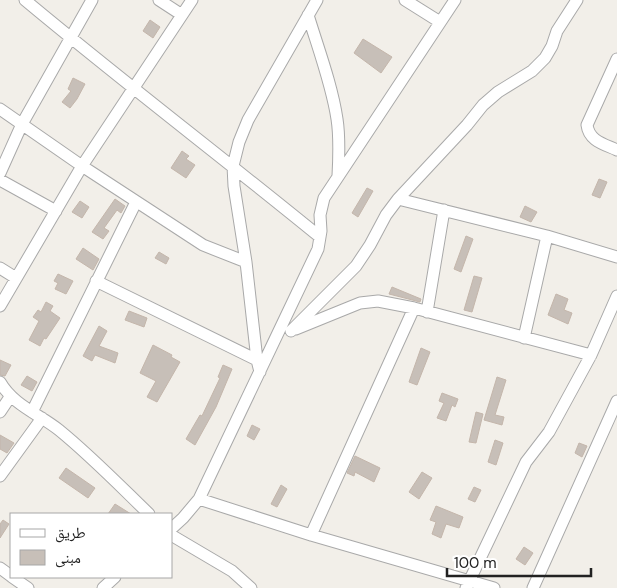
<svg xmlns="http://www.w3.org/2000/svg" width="617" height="588" font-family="'DM Sans','Noto Naskh Arabic',sans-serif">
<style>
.building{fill:#c7bfb8;stroke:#c4b6ab}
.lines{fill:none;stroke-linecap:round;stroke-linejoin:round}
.street-casing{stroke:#a9a9a9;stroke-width:13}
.street{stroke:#fff;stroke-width:11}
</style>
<rect width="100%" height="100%" fill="#f2efe9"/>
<path class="building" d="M150,20L160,27L153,38L143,31Z
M363,39L392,57L381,73L354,53Z
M73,78L85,84L77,99L70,108L62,102L71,91L68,89Z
M182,151L189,156L186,159L195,165L186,178L171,168Z
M599,179L607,182L600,198L592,195Z
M367,188L373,191L358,217L352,213Z
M115,199L125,206L121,213L117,210L104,228L109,231L103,239L92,232Z
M80,201L89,207L82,218L72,212Z
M525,206L537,212L531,222L520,217Z
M466,236L473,239L461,272L454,269Z
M83,248L99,259L93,270L76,259Z
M159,252L169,258L166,264L155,258Z
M58,274L73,281L66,294L55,289L58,283L54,281Z
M474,276L482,278L472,312L464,310Z
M392,287L421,299L420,302L389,294Z
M556,294L568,299L564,310L572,313L568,324L548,315Z
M46,302L53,306L50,311L60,318L46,339L44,338L40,346L29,340L39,321L33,317L38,310L41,312Z
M129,311L147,318L144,327L125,320Z
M99,326L107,331L99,346L118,353L115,363L95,355L92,361L83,356Z
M153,345L172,355L171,357L180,362L157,402L147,397L156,381L140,373Z
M421,348L430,352L417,385L409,382Z
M0,360L11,365L5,376L0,375Z
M223,365L232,369L216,407L195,445L186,439L200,415L202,416L220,378L218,377Z
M27,376L37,382L32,391L21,385Z
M497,377L506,380L495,415L504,417L502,425L484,420Z
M442,393L458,399L455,407L452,405L446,421L437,418L444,403L439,401Z
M476,412L483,414L476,443L469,442Z
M252,425L260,429L254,440L247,436Z
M0,435L14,443L7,453L0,449Z
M495,440L503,443L496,465L488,462Z
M579,443L587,446L582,457L575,453Z
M355,456L380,468L374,482L355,472L354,476L347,473Z
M66,468L95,488L88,498L59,478Z
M422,472L432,478L419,499L409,492Z
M281,485L287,489L277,507L271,504Z
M474,487L481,490L475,502L468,499Z
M115,504L131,514H108Z
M436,506L463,517L459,528L446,524L441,538L432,534L436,522L430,520Z
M3,520L9,524L0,538V524Z
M524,547L533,553L525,565L516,559Z"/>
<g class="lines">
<g class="street-casing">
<path id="street" d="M25,0C122,81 222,157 320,237
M159,0L182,15
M405,0L440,22
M308,15C318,48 332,85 337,119C340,138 339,157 338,176
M617,59L587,125C589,141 604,144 617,150
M0,109L82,166L203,245L246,262
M0,173L22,124L92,0
M0,180L56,211
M398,199L547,236
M0,268L16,278
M96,281L257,360
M0,306L82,166L192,0
M427,312L444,210
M296,329L360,303L378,301L414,308L591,355
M291,331L356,266L370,245L386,215L398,199L467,125L483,105L498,92L532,71L545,58L552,46L557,31L577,0
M524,338L547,236L617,257
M260,372L257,360L246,262L234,186L233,166L239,142L248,120L317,0
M0,382C13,405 39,414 59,430C91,456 120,486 149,514
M0,412L10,397
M32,412L136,202
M0,476L42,418
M199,499L311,535L494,588
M171,529L183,518L199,499L318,249L321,231L320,215L324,198L455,0
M171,535L232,571L251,588
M311,535L414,308
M0,568L11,576
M12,577L28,588
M103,588L115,577
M466,588L526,462L549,432L591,355L617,296
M533,588L617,401"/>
</g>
<use href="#street" class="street"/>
</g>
<rect x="10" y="513" width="162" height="65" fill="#ffffff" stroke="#a7a7a7"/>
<rect x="20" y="529" width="25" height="8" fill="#ffffff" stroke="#a7a7a7"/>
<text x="55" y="538" font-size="15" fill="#222222">طريق</text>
<rect x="20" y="550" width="25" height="15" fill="#c7bfb8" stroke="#a7a7a7"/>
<text x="55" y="563" font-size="15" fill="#222222">مبنى</text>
<path d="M447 568v8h144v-8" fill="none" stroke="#222222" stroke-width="2.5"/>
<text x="454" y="568" font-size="15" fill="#222222" stroke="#ffffff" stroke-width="4" paint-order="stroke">100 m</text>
</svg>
